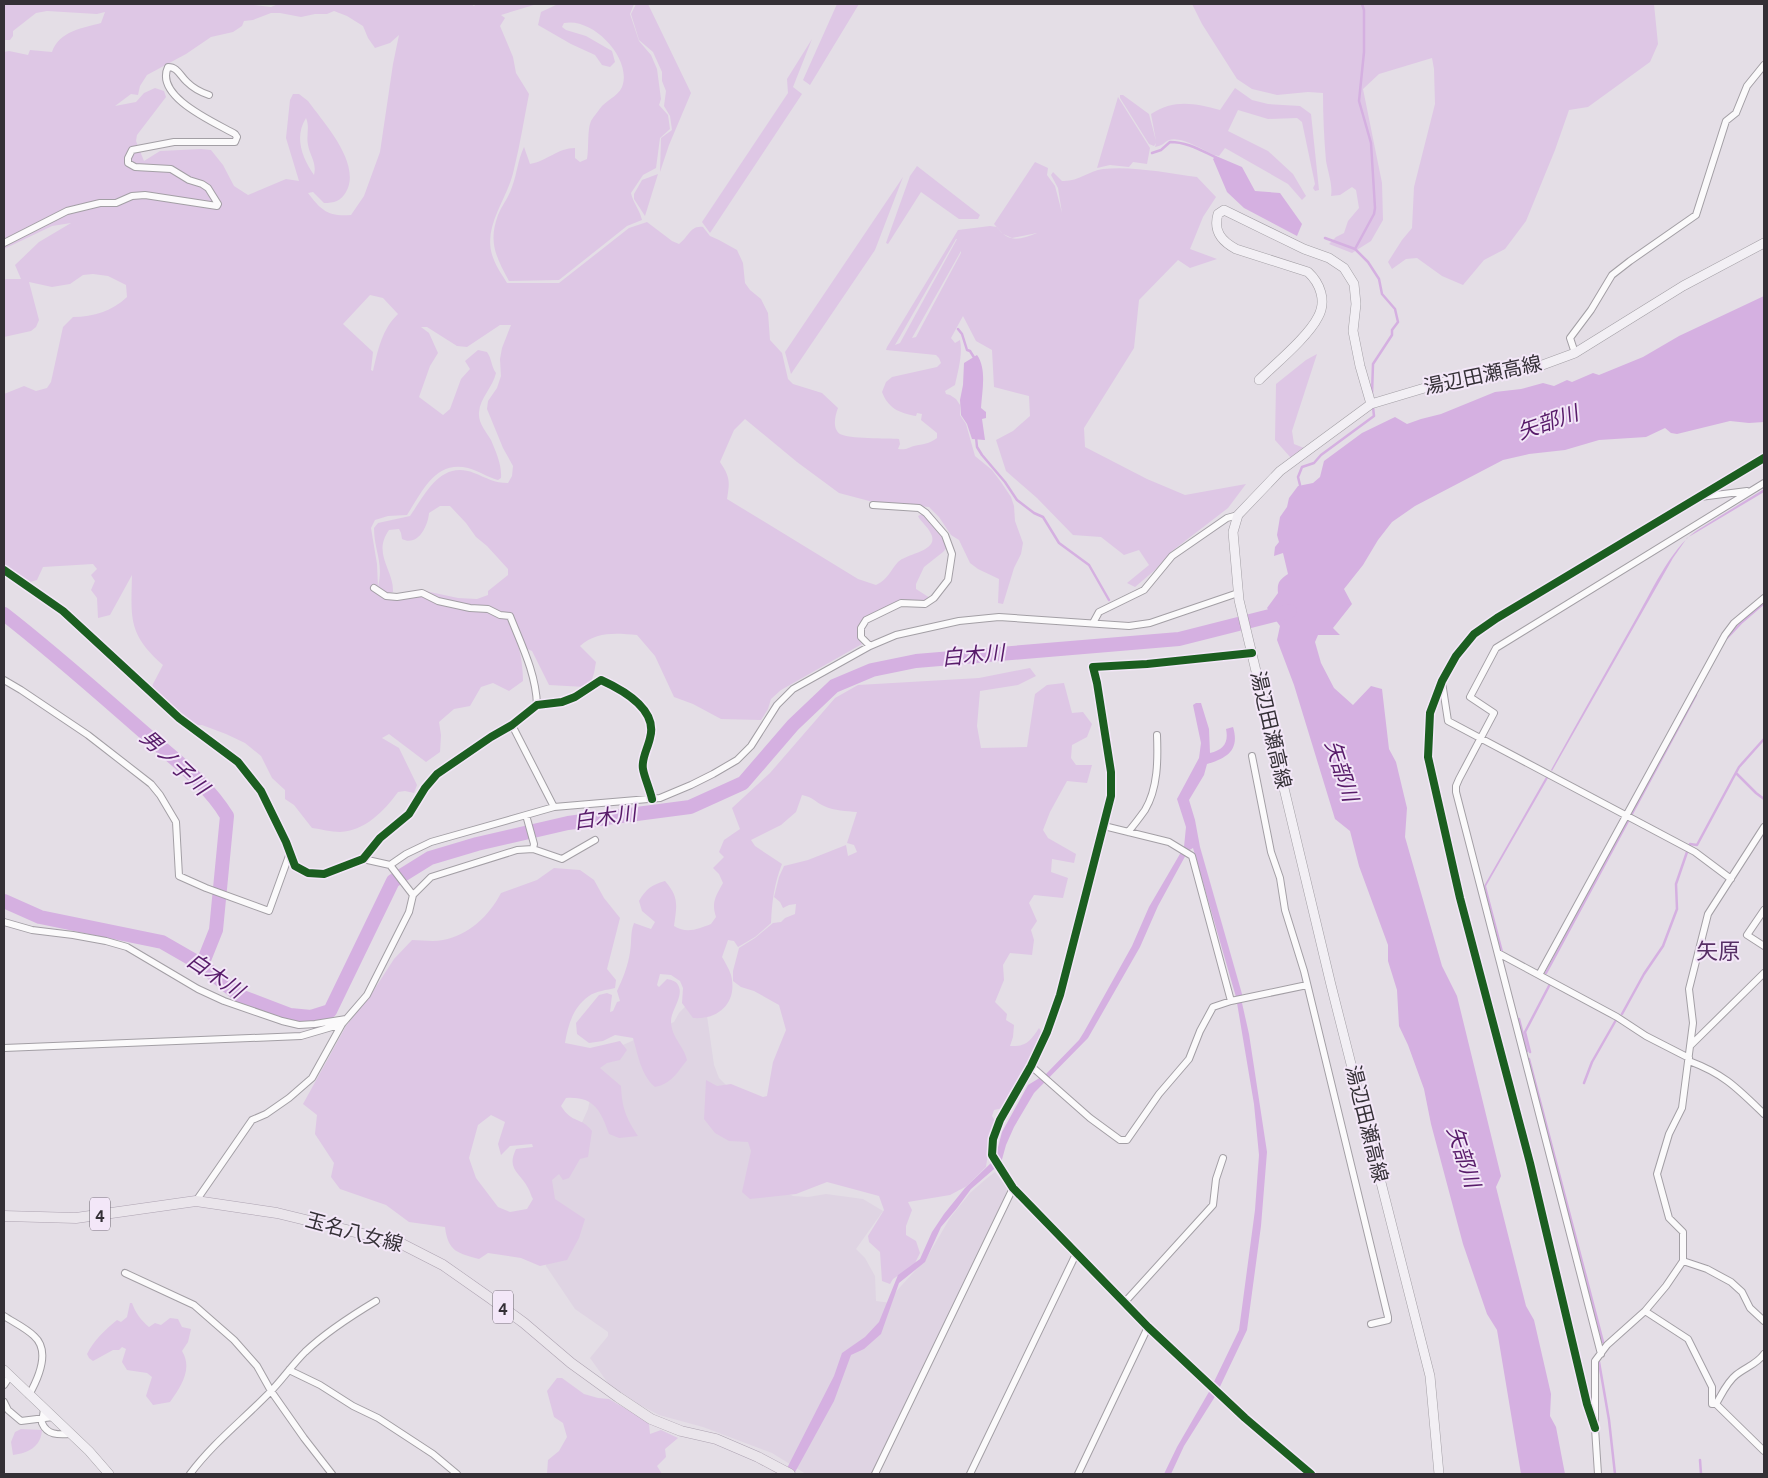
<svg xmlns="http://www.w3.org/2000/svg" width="1768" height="1478" font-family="'Alegreya Sans','Noto Sans JP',sans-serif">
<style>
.built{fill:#dfd4e3}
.green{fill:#dec7e5;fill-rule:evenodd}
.water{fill:#d5b0e1}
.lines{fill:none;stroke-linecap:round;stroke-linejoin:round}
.stream{stroke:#d5b0e1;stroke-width:2.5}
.river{stroke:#d5b0e1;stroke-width:14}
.street-casing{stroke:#a39fa5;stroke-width:8}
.secondary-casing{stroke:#a39fa5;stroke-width:10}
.primary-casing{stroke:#ada3b1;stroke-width:11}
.street{stroke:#fbfafb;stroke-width:6}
.secondary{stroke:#f2eff4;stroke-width:9}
.primary{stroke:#eae5eb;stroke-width:10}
.cycleway-casing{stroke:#f3e7f8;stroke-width:11}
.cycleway{stroke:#1b5e20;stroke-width:8}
.labels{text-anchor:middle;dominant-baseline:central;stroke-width:4;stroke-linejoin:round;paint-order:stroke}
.shield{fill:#f3e7f8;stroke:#6d6770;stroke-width:1}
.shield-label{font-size:19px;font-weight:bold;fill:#343036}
.street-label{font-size:20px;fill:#343036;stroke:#f3e7f8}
.water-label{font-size:21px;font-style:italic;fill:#571a69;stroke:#f3e7f8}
.quarter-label{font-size:22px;fill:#572f65;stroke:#f3e7f8}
</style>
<rect width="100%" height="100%" fill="#e4dee6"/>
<path class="built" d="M703,988L714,1065L719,1078L730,1089L757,1099L758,1178L793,1196L808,1197L826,1194L863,1199L883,1211L856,1249L865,1258L875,1276L876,1301L891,1303L895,1293L901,1286L926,1259L950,1218L970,1193L986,1179L995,1172L1007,1187L1005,1198L871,1474H806L772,1453L703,1427L659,1415L638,1404L608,1383L590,1358L608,1336V1332L575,1309L546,1266L541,1216L546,1182L567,1156L588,1109L594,1080L597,1047L623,1045L674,1022L679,1013Z"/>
<path class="green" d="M4,4H246L271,7L278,4H471L474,6L476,4H537L501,15L505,18L500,26L513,57L516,73L529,94C524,119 520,145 514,169C508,200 480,228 494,260C497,268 503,276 507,283H559L629,228L647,222L672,241L679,244C688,238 690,225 703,227L710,236L719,240L737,250L743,263L745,283L750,290L761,299L768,313L770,340L782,353L788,379L793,384L822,393L838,408C835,416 832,428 840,434C848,439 887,438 899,439L900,444L898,449C907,450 907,448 914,446C923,444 929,444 937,438V433L921,420L922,414L917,413L916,416C899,413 888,408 882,392L886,382L892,377L937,367L941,363L939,358L936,355L886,350L887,347L958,230L990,226L997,227C1008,243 1020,240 1037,233L1012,238L1003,234L994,224L1035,162L1048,168L1047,175L1055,186L1062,213L1058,188L1051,175L1053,172L1062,181C1078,182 1088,171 1103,169C1134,166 1166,173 1197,177L1216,197L1203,217L1190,249L1217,259L1190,268L1178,260L1139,300L1134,348L1084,428L1085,447L1147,479L1185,495L1246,484L1228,508L1172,551L1155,570L1135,587L1127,583L1149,565L1139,550L1124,555L1101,537L1073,535L1037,498L1006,471L996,440L1013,431L1030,416L1029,396L994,387L992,350L976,341L963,316L951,338L955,343L960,340C963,354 958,371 955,385L945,391L946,394L950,395L956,399L960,405V415L966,424L975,456L992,470L1001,482L1011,497L1014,506L1015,521L1023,543L1021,554L1014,568L1003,604L998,603L999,579L978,569L970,563L959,540L951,535L939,517L929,507L873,502L839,493L797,462L745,419L734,430L720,462C730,477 730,481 727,499L858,579L876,585C888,579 890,571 898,562C907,553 942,551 930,532C927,526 921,522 918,516L924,513L941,528L951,543L943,552L924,567L916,584V589L930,598L923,602C918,602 912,600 907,600C899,601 889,606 882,610C867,618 850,625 862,644L781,690L771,699L768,709L761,720L721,719L693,704L674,697L655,656L637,635C617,633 596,631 580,646L596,662L594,673L590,686L585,687L549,685L532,651L525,648L511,614L499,613L488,607L470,606L438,600L425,591L458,598L477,599L488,595V591L508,575V569L487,546L476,537L466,523L450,506H440L429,513C428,526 418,547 402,539L401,533L399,529L389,530C372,554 394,570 393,592L387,593L390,599C405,603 413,592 423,595C428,596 432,600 437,602C452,608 471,606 487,610C494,612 500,616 509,617C517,638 523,658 523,681L509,691L493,683L481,687L470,706L454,709L439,722L441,735L440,752L426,762L389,734L382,738L399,748L417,785L414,793L405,791L398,792C384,811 365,831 340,832C331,832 321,829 312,828L294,805L285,799V790L272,778L261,756L245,743L226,734L202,725L181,726L150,698L153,684L163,665C128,634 131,619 132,575L110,615L98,618L97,598L91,590L95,581L91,575L97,569L93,564L43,567L37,580L23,584L4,574V394L24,386L36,391L47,388L51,382L63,327L73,317C94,317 112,311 127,297L126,285L108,276L93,274L83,275L70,284L52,287L29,282L39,320L36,327L31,331L4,337V280L6,279H21L15,265L39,242L71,223L52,226L4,249V52L9,51L28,55L30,50L52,52C59,31 83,28 101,23L105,12L97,14L47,11L36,13L13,31V36L10,40H4ZM334,11L347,16L363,26L368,38L375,48L390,43L399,35L393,64L380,152L364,196L351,215C328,217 321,210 308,193L313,192L324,203C334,203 341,201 346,192C362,164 324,123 308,101L299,94H293L290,100L286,138L299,181L286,179L248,195L234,186L223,165L211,150L201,149L160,151L144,161L136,141L137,135L166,97L164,91L155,88L144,93L136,102L115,106L131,94L138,95L140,86L147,75L186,54L211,37L233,32L242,26L244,21L253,20L271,13H280L301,17L315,14H327ZM306,118C310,127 306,135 308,145C310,156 317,163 314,175C302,158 294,137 306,118ZM957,239L900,343L895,345L956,239ZM961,251V253L916,337L912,338ZM370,295L383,298L398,314C382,329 378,350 373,371L371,370L373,352L343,324ZM500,325H511L502,348L500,359L501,376L497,388L488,401L487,409L503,448L513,466L512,476L508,483C494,483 487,478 474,473C441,460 426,493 410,516L378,523L374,528C374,551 384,562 378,587L377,564L371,528L375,520L388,516L407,515C422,492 435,460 468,468C479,471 487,477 498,480L501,478C502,465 496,452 491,440C486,431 478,423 479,412C480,398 493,387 496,373C491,366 492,359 487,352L478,350L465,361L470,369L461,379L450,409L443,415L419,397L430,366L438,353L429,333L421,327H427L457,346L467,347Z
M558,4H634L630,14L639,41L651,55L657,69L661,99L659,105L668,115L670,129L660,138L656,168L643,175L631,193C633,203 640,210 642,220L627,226L559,280L509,281C496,257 488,242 498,215C502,205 509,197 512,187C517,174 518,159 524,147L530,164C547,161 558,148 575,148V158L580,162L587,159C589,149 587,130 591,121C594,116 599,110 602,106C609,99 621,94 623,84C630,56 592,17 564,23L562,27L566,30L586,36L612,51L615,62L610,67L602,65L595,55L571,44L538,25L541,12Z
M636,4H648L691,93L669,145L660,172L661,138L672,130L670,116L664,106L666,91L662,81V72L653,52L639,40L631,14Z
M837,4H859L810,85L803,80Z
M1192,4H1654L1658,44L1650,62L1588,107L1569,110L1555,150L1526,221L1505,249L1484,260L1463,285L1442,276L1417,258L1406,259L1392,269L1388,262L1402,240L1412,228L1414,187L1435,104L1434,69L1432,58L1379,74L1363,89L1382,183L1383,220L1371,241L1352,253L1329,244L1336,237L1344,233L1348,221L1359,208L1356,190L1352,187L1340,195L1331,196C1333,186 1328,172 1326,161C1324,138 1323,116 1323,93L1308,92L1277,95L1252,89L1237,79L1202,24Z
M812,39L793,87L802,94L710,233L702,222L788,93L787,79Z
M1235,88L1252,100L1268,104L1300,106L1311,114L1319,190L1315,191L1313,188L1315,184L1302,122L1297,118L1268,119L1238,110L1228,131L1268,151L1293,174L1306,196L1302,200L1288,184L1225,148L1219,156L1214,155C1203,150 1181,136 1169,140C1163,143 1164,145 1155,147L1156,143L1154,146L1149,144L1120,98V95H1123L1149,114L1156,141L1151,114C1174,99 1194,103 1220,110Z
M1118,97L1150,148L1147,164L1133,162L1129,167L1110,165L1097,168Z
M917,166L980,215L978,219H959L921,192L888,244L886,243L910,176Z
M658,174L645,216L634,199V194L642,180Z
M903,177L875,250L791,374L785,352Z
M1317,354L1292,431L1294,444L1304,448L1291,458L1275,440L1276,384L1306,360Z
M1030,668L1036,676L1018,685L980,691L977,726L981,748L1027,747L1035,694L1047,685L1064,683L1072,713L1083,712L1092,724L1087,737L1072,745L1071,758L1076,765H1092L1087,783L1067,781L1050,812L1043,830L1048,838L1076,854L1074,863L1052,859L1051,872L1068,878L1063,898L1034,895L1029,903L1037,921L1031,930L1034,940L1032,955L1010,953L1003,965L1004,980L995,1002L1007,1014L1006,1020L1014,1025L1013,1037L1010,1046C1027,1047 1031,1040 1039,1028L1042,1033L1030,1063L1003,1108L994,1110L992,1116L996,1123L990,1139L986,1167L967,1186L950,1195L908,1202L912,1210L906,1226V1235L916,1241L920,1253L914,1265L893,1279L890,1284L882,1281L880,1252L869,1242L868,1236L884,1210L879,1196L827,1182L796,1194L750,1199L742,1192L751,1151L748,1142L729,1141L715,1133L704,1119L706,1080L717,1086L731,1084L763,1097L767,1096L773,1062L786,1030L779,1005L754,991L741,987L733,981V971L739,948L755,938L773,923L781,922L785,918L795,914L796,904L789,905L783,908L780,902L774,897L779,877L784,866L808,860L846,845L848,856L857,852L854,845L847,843L857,812C846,811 835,811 824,806C815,802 813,797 802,795L796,812L781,825L751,840L755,846L782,864C774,884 772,902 771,923L755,937L738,947L734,941L728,940L722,957C725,962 729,969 731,975C738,1002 719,1020 693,1018L682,1003L683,988L680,981L671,975L660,974L657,985L659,987L667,979C672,980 677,981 679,987C683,997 671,1011 671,1021C671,1037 684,1046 687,1060C677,1073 671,1084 655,1087C641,1075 638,1055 633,1038L615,1035L603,1041L589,1043L577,1034L576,1023L599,995L607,993L612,995L610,1012L613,1011L617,1002L620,1001L617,991C623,978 628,966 630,952C632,941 630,933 634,923L651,929L655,922L642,911L639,901C646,889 651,885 665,881C679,897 677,905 674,926C687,934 698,929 711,924L716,917C711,902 716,896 723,883L719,874L713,868L724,857L719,852L724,840L740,829L732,808L770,773L835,698L858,685L979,678Z
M554,868L580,870L594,880L604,898L620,918L607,969L616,980L615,988C607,990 596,991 589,996C573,1007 568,1025 565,1043L590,1048L620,1041L627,1050L620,1060L607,1063L600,1068L621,1086C622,1108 626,1118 638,1136L619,1138L609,1134C601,1111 594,1096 566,1098L561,1106C572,1124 582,1117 592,1131L588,1157L580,1159L569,1178L563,1180L559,1174L552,1180L555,1199L585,1219L579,1238L567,1260L540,1266L521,1258L488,1253L479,1259C458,1253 448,1252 445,1227L409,1222L386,1205L340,1189L331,1177L334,1163L315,1134L317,1115L303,1104L346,1026L372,993L394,959L412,940C422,940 433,942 443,940C469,935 489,916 501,893L537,880ZM491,1115L505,1122L498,1144L501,1155L510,1146L532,1144L533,1147L516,1149C506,1170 520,1172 528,1188C530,1191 531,1196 533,1199L527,1209L510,1212L498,1207L476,1178L469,1158L478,1125Z
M130,1303H132C136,1314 141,1320 149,1327L155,1323L161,1325L170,1318L178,1319L182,1327L191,1329L188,1342L182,1351C193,1369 181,1386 170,1402L153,1405L146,1396L152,1377L147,1373L127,1370L122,1362L126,1349L122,1347L119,1350H113L93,1361L89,1358L87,1354C94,1340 105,1330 117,1320L121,1322L127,1317Z
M557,1378H562L584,1394L598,1398L609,1399L640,1417L649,1424L650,1434L661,1430L678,1438L665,1449L666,1457L657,1466L662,1474H547L548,1460L559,1451L567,1437L563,1423L554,1417L547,1391Z
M21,1429L42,1430C41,1447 28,1453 13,1455L11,1442L15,1432Z"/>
<path class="water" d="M1216,156L1242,167L1255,191L1280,193L1302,224L1297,236L1244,208L1227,192L1213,159Z
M1764,296V422L1749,423L1730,421L1677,434L1671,433L1665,428L1646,437L1599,440L1565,450L1529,454L1503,460L1415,506L1392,522L1378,540L1363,565L1344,589L1352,604L1333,628L1340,635H1318L1315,642L1321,663L1334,688L1353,705L1371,686L1382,689L1389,749L1396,762L1407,808L1405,837L1442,966L1457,996L1501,1176L1496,1187L1526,1306L1534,1320L1551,1394L1550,1416L1556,1427L1565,1474H1521L1497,1330L1487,1314L1463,1244L1431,1124L1424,1089L1408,1045L1399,1026L1397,990L1388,961V945L1359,866L1350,831L1335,819L1294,685L1277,640L1280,626L1267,608L1278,593C1277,583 1279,580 1288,574L1283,553L1274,556L1275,547L1279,542L1277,535L1280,517L1287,507L1289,498L1298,486L1313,483L1320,477L1324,461L1362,433L1395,417L1407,424L1421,419L1441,414L1495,392L1521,389L1543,383L1554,386L1567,380L1572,382L1593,373L1599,375L1643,357L1679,336Z
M977,355C987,369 982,391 981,408L986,412V418L982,419L985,440L972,439L967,424L961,415L960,400L963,385L964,363Z
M1764,489V492L1687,538L1673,558L1552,771L1551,770C1578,721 1606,672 1634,622C1650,595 1670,549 1696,531Z
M1196,703H1201L1209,729L1210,753C1223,750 1229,743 1226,729L1233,727C1240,750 1227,758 1207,764L1204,775L1189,800L1195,820L1200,847L1242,994V1003L1249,1034L1267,1152L1261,1226L1247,1330L1216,1395L1184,1446L1171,1474H1164L1177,1447L1210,1390L1239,1330L1255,1210L1259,1155L1254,1104L1236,997L1193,848L1188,851L1158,906L1140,947L1088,1038L1034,1093L1014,1127L1006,1145L1001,1163L971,1189L957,1208L941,1227L925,1262L899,1283L881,1334L864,1349L851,1355L834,1401L794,1474H784L834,1376L842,1353L865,1337L879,1322L898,1275L920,1259L932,1232L944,1214L965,1188L991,1163L997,1151L1002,1132L1028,1085L1046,1074L1079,1040L1084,1032L1132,946L1149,907L1184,847L1186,827L1177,799L1199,758L1201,743L1193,705Z
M1546,777L1548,778L1486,886L1503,951L1501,952L1484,886Z"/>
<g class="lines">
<path class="stream" d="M1362,4L1364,10V52L1359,101L1371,143L1375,208L1374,214L1355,249L1368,262L1379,279L1382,294L1395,309L1398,322L1392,330V335L1373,364L1372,394
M1152,153L1161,150L1170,142C1187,142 1200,150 1215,157
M1325,238L1355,249
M958,329L962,334L967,350L970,351L975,359
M976,437L977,447L982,455L1005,482L1017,500L1034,513L1043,517L1059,543L1089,565L1109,600
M1300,485L1298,477L1302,467L1314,463L1321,455L1374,416L1373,407
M1727,638L1742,622L1764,603
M1736,773L1756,793L1764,799
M1690,844L1697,845L1739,767L1764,739
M1546,973L1696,695
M1622,1014L1644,974L1663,946L1677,909L1676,884L1687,852
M1519,1019L1527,1051
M1530,1052L1525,1032L1550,984
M1529,1059L1603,1342
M1584,1083L1592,1062L1616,1020
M1599,1362L1609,1420L1615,1474
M1700,1460L1701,1474"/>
<path class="river" d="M4,614C53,652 100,694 147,735C175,760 207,783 227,816L216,930L202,965
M4,901L40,917L162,942L202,965L240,996L290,1015L311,1017L330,1011L393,881L430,858L477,844L568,823L690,807L743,783L793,725L834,686L872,670L916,661L1179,639L1290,611"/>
<g class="street-casing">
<path id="street" d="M4,243L67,211L100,203H116L132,196L145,195L217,206L218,204L208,188L202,184L189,180L171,169L135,167L128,163V158L132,150L174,142H235L237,137L235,134C216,123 154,97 168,67C178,67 180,76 187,82C193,88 200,92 209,95
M1575,353L1570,338L1591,310L1612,275L1630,261L1696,215L1726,121L1736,113L1747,86L1764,65
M1700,497L1747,491
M4,570L63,611L179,718L238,762L261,791L286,842L295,866L308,873L324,874L363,859L380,838L409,814L425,788L437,774L491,737L512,725L537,705L562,702L575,697L601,680C623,690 658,710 650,738C648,748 641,759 643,769C644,776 650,790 652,799
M374,588L386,596L397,597L422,593L438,601L470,608L488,609L500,615L510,616C521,644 536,673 537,705
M1093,623L1099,612L1144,590L1172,556L1227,518L1238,515
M870,646L861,637V628L866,620L901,603L925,604L934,598L948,580L952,554L945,535L926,513L919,508L873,505
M1252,653L1147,664L1093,667L1097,683L1111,772V796L1060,995L1047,1032L1031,1066L1000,1120L993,1139L992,1155L1013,1188L1148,1327L1245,1418L1311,1474
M4,680L21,690L88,735L151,784L160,795L176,822L179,876L206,888L269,911L290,853
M1442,682L1448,721L1695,852L1731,879
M512,725L554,807
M1252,756L1271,852L1280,878L1285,910L1304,971L1388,1317V1320L1371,1324
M526,815L534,844L533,849
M1104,826L1169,842L1192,856L1231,1001
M1128,832C1134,825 1140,817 1145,810C1158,788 1158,760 1157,735
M363,859L390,865L413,895
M390,865L406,854L431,842L526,815L554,807L660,798L691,785L713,774L737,760L751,746L777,705L793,689L870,646L896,635L959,621L999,617L1129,626L1150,623L1238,593
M1764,910L1747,935L1764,946
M4,922L32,930L73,935L106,941L127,947L198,989L224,1001L282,1021L299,1025L315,1024L346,1019
M1498,953L1617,1017L1646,1036L1689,1058
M1539,975L1725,635L1734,623L1764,598
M1691,1045L1764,973
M4,1048L301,1036L342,1024
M1689,1061C1724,1074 1737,1088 1764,1114
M1031,1066L1090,1118L1120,1140H1127L1159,1094L1189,1059L1200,1031L1213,1007L1231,1001L1307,985
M196,1201L252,1120L266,1114L289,1098L312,1078L342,1024L367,995L409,912L413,895L431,877L517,850L533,849L562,859L595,840
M1683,1261L1707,1269L1731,1282L1742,1292L1750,1308L1764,1321
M125,1273L194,1305L234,1340L257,1366L271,1391L304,1438L332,1474
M1124,1303L1213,1205L1216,1179L1223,1158
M1645,1311L1688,1339L1712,1387V1404H1716L1764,1451
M4,1316C13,1322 26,1328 34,1336C51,1351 38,1379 29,1395
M1601,1354L1456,792V786L1459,779L1494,713L1470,697L1496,648L1764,483
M289,1370L320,1385L353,1406L378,1418L433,1454L457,1474
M4,1385L10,1376
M4,1402L8,1410L21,1421L53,1417
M1716,1404C1722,1394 1727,1382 1736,1375C1746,1367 1757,1364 1764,1354
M44,1409L42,1423C47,1435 58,1435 70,1434
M1595,1428L1587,1404L1530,1163L1460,898L1428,757L1430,713L1442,681L1456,656L1474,634L1497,618L1764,458
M190,1474C213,1443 243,1420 270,1392C282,1380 292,1365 305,1352C326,1332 351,1316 376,1301
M875,1474L1013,1188
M970,1474L1076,1254
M1078,1474L1148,1327
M1598,1474L1595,1428V1361L1607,1345L1645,1311L1666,1286L1683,1261V1232L1669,1218L1657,1174L1669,1134L1682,1108L1693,1023L1689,989L1708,914L1764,827"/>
</g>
<g class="secondary-casing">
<path id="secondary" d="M1259,380C1275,364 1308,337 1318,317C1327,301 1320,283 1308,272L1236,249C1221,241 1213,231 1218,214L1224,210L1304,249L1329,258L1344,268L1354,284L1356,304L1353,331L1360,366L1371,404
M4,1370L89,1451L109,1474
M1439,1474L1430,1376L1331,985L1239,600L1233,532L1238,515L1280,471L1371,404L1468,375L1537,367L1575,353L1683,286L1764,243"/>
</g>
<g class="primary-casing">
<path id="primary" d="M4,1216L76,1218L196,1201L277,1213L400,1243L443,1265L490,1298L524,1323L571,1363L618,1397L651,1419L681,1431L716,1439L758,1457L790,1474"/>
</g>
<use href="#street" class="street"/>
<use href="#secondary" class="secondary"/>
<use href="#primary" class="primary"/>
<g class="cycleway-casing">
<path id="cycleway" d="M4,570L63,611L179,718L238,762L261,791L286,842L295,866L308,873L324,874L363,859L380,838L409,814L425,788L437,774L491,737L512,725L537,705L562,702L575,697L601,680C623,690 658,710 650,738C648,748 641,759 643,769C644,776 650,790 652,799
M1252,653L1147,664L1093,667L1097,683L1111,772V796L1060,995L1047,1032L1031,1066L1000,1120L993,1139L992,1155L1013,1188L1148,1327L1245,1418L1311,1474
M1595,1428L1587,1404L1530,1163L1460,898L1428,757L1430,713L1442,681L1456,656L1474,634L1497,618L1764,458"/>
</g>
<use href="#cycleway" class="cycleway"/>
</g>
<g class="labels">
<g class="shield">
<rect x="90" y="1197.5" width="20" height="33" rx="4"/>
<rect x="493" y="1290.5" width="20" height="33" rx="4"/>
</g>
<g class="shield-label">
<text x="100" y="1214">4</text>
<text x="503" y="1307">4</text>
</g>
<g class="street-label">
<text transform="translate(1483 376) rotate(-12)">湯辺田瀬高線</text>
<text transform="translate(1270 730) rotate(77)">湯辺田瀬高線</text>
<text transform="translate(1366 1124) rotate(76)">湯辺田瀬高線</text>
<text transform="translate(354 1233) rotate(15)">玉名八女線</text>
</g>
<g class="water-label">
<text transform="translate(1548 423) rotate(-19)">矢部川</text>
<text transform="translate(973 656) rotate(-5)">白木川</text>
<text transform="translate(174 763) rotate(43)">男ノ子川</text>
<text transform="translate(1341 771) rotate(72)">矢部川</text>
<text transform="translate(605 818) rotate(-8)">白木川</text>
<text transform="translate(215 976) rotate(34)">白木川</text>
<text transform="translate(1463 1157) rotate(72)">矢部川</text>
</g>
<g class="quarter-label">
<text x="1718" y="952">矢原</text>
</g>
</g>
<rect width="1768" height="1478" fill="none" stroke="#343036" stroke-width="10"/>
</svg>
